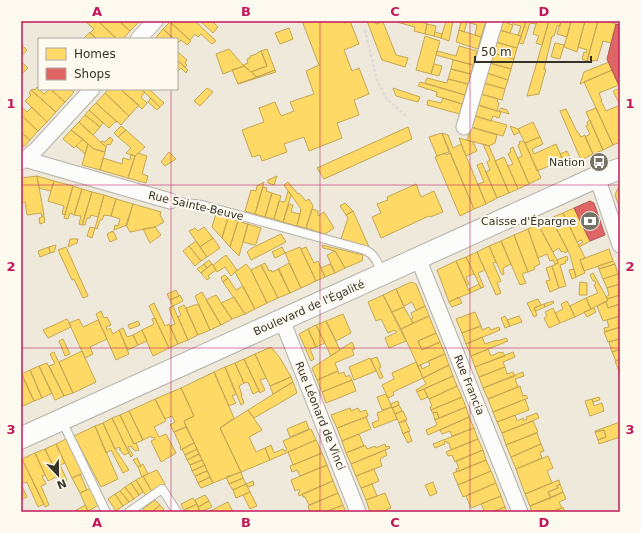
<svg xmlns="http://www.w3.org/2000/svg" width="641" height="533" font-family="'DejaVu Sans',sans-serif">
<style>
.homes{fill:#ffd966;stroke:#c3a753}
.shops{fill:#e06666;stroke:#ad5653}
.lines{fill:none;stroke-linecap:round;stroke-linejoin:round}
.service-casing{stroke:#b5b1a6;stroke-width:10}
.minor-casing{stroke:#b5b1a6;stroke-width:17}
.secondary-casing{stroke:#b5b1a6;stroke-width:23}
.path{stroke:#dddbd8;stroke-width:2.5;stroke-dasharray:3 2;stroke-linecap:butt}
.service{stroke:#fcfcfa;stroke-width:8}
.minor{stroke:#fcfcfa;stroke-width:15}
.secondary{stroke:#fcfcfa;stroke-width:21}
.grid{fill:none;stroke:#c2185b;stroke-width:1;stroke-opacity:0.55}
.labels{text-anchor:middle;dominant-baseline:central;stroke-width:4;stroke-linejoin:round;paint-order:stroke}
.poi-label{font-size:11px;fill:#363228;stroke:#fefaf0;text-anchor:end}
.street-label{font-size:11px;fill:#363228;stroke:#fefaf0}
.neatline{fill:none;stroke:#c2185b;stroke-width:1.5}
.grid-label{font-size:13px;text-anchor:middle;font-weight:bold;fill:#c2185b}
</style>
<rect width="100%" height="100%" fill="#eee9db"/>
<path class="homes" d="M85,21H98L117,39H97L90,33L94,29Z
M101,21H119L130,31L123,39H117L100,23Z
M119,21H140L130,31Z
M171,21H195L216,41L212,44L201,34L198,37L195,34L190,40L170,22Z
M200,21H216L214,23L218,27L213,33Z
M302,21H343L344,23L350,21L359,44L344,50L352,71L359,68L369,94L354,100L359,115L337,123L342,138L309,151L304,137L284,144L287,152L262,161L260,155L252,157L242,130L264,122L259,108L275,102L281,116L294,111L290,102L314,94L306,71L319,65Z
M367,21H375L376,24L383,22L396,55L408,58L405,67L382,60Z
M393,21H420L427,24L425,34L414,31L415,27Z
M446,21H453L449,41L441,38Z
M461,21H486L481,37L475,35L477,25L467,22L464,32L459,30Z
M502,21H508L507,23L513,25L510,33L499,30Z
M514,21H526L521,36L518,35L521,26L513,24Z
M526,21H537L536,24L530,23L523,44L519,43Z
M537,21H549L542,45L536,43L539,36L533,34Z
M549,21H561L560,26H557L554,36H552L544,69H546L539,94L527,96Z
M561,21H571L567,37L557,34Z
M571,21H585L577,52L564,47Z
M585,21H598L587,61L582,59L584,52L586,53L587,50L578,47Z
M598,21H606L616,24L611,43L603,41L597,61L593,60L592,62L587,61Z
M170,22L191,41L187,45L181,40L178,43L177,39H174L163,29Z
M427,24L436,26L434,36L425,34Z
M289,28L293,39L280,44L275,33Z
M163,29L174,39H155Z
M459,30L481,37L478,49L456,42Z
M499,30L521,36L517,48L496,42Z
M90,32V33L97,39H83Z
M435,32L442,34L441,38L434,36Z
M425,36L440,41L431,74L416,70Z
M496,42L517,48L514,59L493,53Z
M555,43L564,45L560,59L551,57Z
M21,44L27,50L21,56Z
M459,46L477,51L473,65L436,55L437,51L456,56Z
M229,49L244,66L223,74L216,54Z
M267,49L275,70L257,77L251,72L267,66L261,51Z
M261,51L267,66L251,72L243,65L248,63L247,59L250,58V56L257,54V53Z
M177,52H178L187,60L185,63L187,65L185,67L177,60Z
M493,53L514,59L511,69L490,63Z
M177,60L188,70L186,73L181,68L178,71L177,70Z
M453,60L473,65L471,74L451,69Z
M21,61L28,68L21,75Z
M609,62L612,70L580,84L584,72Z
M490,63L511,69L508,80L487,73Z
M434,64L442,66L439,76L431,74Z
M244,66L257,77L238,84L232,70Z
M451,69L471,74L468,84L448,79Z
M275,70L276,72L238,84L257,77Z
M612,70L619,85L599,93L602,101H601L606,111L620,105V142L613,145L584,82Z
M487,73L508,80L505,89L484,83Z
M427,78L447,83L448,79L468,84L465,95L425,83Z
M420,82L465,95L462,104L436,96L437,92L428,89H425V88L418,86Z
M484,83L505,89L502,100L481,94Z
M37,87L44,94L50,89L65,102L56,112L31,90L33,89L35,90Z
M207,88L213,92L200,106L194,101Z
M393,88L420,97L418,102L396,96Z
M620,88V105L613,91Z
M50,89H70L74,92L65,102Z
M109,89H120L139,105L129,116L105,93Z
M120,89H141L145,92L141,97L147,103L142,109Z
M141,89H149L164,103L160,107Z
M31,90L56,112L47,122L25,101L31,95L29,93Z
M105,93L129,116L121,125L96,103Z
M481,94L498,99L497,102L499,103L497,111L478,105Z
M151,98L160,107L157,110L148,102Z
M443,98L462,104L460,114L427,105L428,100L441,103Z
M96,103L117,122H115L109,128L89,110Z
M478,105L501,112L499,118L493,116L491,121L475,116Z
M21,106L27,112L32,107L47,122L38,131L21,115Z
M501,108L507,110L509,114L499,111Z
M596,108L613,145L603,150L586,112Z
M566,109L577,132H578L581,137L585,135L593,154L581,160L560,111Z
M89,110L103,123L100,127L85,115Z
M21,115L38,131L30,140L21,132Z
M85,115L100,127L93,135L79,122Z
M475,116L507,125L503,136L471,127Z
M590,120L603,150L593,154L585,137L590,134L586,126L588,125L587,122Z
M79,122L106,147L105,152L94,149L71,130Z
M533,122L540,137L525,143L518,129Z
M121,126L126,130L118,137L114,133Z
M510,126L518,129L520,132L514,135Z
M408,127L412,139L324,179L317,168Z
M471,127L497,135L495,143L489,146L467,140Z
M71,130L83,139L74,148L63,139Z
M126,130L145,147L135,156L126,153L131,148L118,137Z
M21,132L30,140L25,146H21Z
M442,133L448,135L453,148L461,144L486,204L474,209Z
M442,133L449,152L437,156L429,137Z
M110,137L113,140L110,145L107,144L106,147L101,142L102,141L105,142Z
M540,137L543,144L532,149L534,154L556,144L566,167L564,168L561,161L537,171L525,143Z
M459,138L473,142L477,151L466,156Z
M83,139L88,144L85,154L76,146Z
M521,141L525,143L541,178L529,184L518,158L522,156L518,145L520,144L519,142Z
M88,144L94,149L105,152L100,170L82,165Z
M483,144L489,146L509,193L497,198L486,172L490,170L487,162L490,160Z
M513,147L529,184L518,189L508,166L513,164L508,154L511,152L510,149Z
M567,151L573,164L566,167L560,154Z
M169,152L176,159L165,166L161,162Z
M138,153L147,156L142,174L148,176L146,183L128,178L135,156Z
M445,153L446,155L450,153L474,209L460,216L435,157Z
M131,154L135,156L128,178L100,170L103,158L122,164L123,158L130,160Z
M504,157L518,189L509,193L495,161Z
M482,163L497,198L486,204L478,184L484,182L477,165Z
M37,176L44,215L42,216L41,213L27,215L25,202L21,204V178Z
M37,176L54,181L51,191L39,188Z
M277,176L274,185L268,183V180Z
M54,181L73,186L65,215L62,214L64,206L48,201Z
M264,182L255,214L245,211L251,190L256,191L257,186Z
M288,182L298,194L299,193L306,201L309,199L313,206L306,228L297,226L301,209L284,185Z
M416,184L421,197L434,191L443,212L430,217L429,216L381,238L372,217L381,213L377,204L388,200L387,197Z
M73,186L82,189L74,215L70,213L68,219L64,218Z
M263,187L267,188L266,191L272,193L265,217L255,214Z
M620,187V209L615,195L618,188Z
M82,189L92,192L82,225L79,224L81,216L74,215Z
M288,191L291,195L283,222L274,219L279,201L285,202Z
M92,192L104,195L98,217L91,215L90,218H87L85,225H82Z
M272,193L281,196L274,219L265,217Z
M104,195L116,199L111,216L104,215L102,220H100L97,229L95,228Z
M116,199L133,204L127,225L114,230L115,225L118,226L120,219L111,216Z
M345,203L353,211L346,215L340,206Z
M133,204L161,212L160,215L164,222L155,227L130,232L126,225Z
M289,204L293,205L291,212L300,214L297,226L283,222Z
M574,208L590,241L579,247L578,245L583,242L581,240L577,242L563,213Z
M312,209L318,211V216L324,212L334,228L325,234L306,228Z
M353,211L369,247L341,239L348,218L346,215Z
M563,213L585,258L580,260L585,273L576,277L570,255L551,218Z
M216,214L228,218L222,238L212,227Z
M44,216L45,222L40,224L39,218Z
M228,218L238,221L230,247L222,238Z
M551,218L568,251L565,253L563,251L561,252L559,248L553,252L538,224Z
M238,221L248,224L239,256L230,247Z
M248,224L261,228L256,244L254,245L243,242Z
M538,224L557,260L558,263L555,264L553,260L550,261L547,254L538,258L528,229Z
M90,227L95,228L92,238L87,236Z
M155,227L161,235L150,243L143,229Z
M204,227L213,238L200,247L189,231L195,228L198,231Z
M528,229L540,264L534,267L535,269L528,272L514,235Z
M113,231L117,239L110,242L107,234Z
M281,234L286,242L251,260L247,252L252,248Z
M514,235L528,272L522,274L526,283L520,285L501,241Z
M213,238L220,248L207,257L200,247Z
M70,239H78L77,243L68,247Z
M196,241L207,257L201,261L189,246Z
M501,241L511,264L503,268L504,274L502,275L489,246Z
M56,245L54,252L50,253L49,247Z
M322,245L363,255L362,261L345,268L335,251L323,248Z
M189,246L201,261L195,266L183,251Z
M489,246L496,262L493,263L501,281L497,283L501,293L496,295L477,252Z
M49,247L50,253L40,257L38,251Z
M66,247L88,296L83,298L74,279L72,280L58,250Z
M282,247L285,253L275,258L272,252Z
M300,247L316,281L301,288L285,253Z
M306,247L314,263L318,261L325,277L316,281L301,249Z
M609,249L613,261L584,271L580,260Z
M335,251L345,268L335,273L327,255Z
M477,252L485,270L478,273L484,287L481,288L466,257Z
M226,255L237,270L231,276L225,267L217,272L213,265Z
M567,256L568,260L565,261L566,263L560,265L566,286L559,288L552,266L558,263L557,260Z
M466,257L474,274L466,277L469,284L467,285L456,261Z
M209,260L212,264L207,268L204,264Z
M456,261L470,293L449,302L437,270Z
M613,261L615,264L599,269L598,266Z
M265,263L269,271L271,270L272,272L279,269L290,293L278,298L261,265Z
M289,263L301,288L290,293L278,269Z
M204,264L207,268L201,273L197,269Z
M212,264L216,270L208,276L210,278L207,280L201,273Z
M246,264L251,270L267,303L255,309L235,272Z
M330,264L335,273L325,277L321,268Z
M615,264L618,274L603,279L599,269Z
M261,265L278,298L267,303L251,270Z
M552,266L559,288L550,292L546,281L550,280L546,268Z
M574,269L576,277L572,279L569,270Z
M593,273L608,300L591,309L586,298L598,293L594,285L596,284L595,281H593L590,275Z
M618,274L620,284L607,288L603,279Z
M225,275L228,278L223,282L221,277Z
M228,278L236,290L243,286L255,309L245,314L223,282Z
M411,282L416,284L425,306L416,310L412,302L404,306L396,289Z
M580,282L587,283V295H579Z
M479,284L481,288L470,293L469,289Z
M620,284V295L607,299L606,297L609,295L607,288Z
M396,289L404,307L392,312L383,295Z
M176,290L179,296L170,300L167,294Z
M202,292L221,325L210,330L195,296Z
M180,295L183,301L173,306L170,300Z
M216,295L232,319L221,325L206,300Z
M383,295L406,341L389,348L385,338L397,332L395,330L388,333L381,319L376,321L368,302Z
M620,295V304L608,308L606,302L608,300L607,299Z
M234,297L245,314L232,319L221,303Z
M459,297L462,303L452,307L449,302Z
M586,298L591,309L575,317L570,306Z
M538,299L541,305L534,308L537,315L534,317L527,303Z
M553,301L554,303L545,307L544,304Z
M567,301L575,317L560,323L555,313L563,309L561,304Z
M606,302L608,308L620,304V316L603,321L597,306Z
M154,303L165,326L169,324L178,344L169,348L149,306Z
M198,304L210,330L198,335L186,308Z
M544,304L545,307L536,311L534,308Z
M184,305L198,335L188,340L178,317L181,315L178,308Z
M173,306L188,340L178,344L170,326L175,324L169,308Z
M425,306L429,316L413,323L411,319L413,318L411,313Z
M404,307L413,323L401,329L392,312Z
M553,308L560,323L549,328L544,318L547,316L545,312Z
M594,308L596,312L587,317L584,312Z
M101,311L104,318L107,317L111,325L106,327L107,330L110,328L113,334L119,330L129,354L116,360L96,314Z
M475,312L481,326L462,333L456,319Z
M343,314L351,333L336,341L326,321Z
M429,316L436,333L418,341L422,350L440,342L445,354L418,366L401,329Z
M505,316L510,326L505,328L501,318Z
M519,316L522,322L510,326L507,320Z
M620,316V327L605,332L604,328L609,327L607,320Z
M155,318L169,348L153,356L142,330L154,324L152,319Z
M67,319L71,327L48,338L43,330Z
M79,319L83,327L98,320L107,339L90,347L93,354L85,358L69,323Z
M138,321L140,325L130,329L128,325Z
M326,321L340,350L331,356L316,325Z
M316,325L325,343L316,347L308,329Z
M481,326L482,330L489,327L491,330L499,327L500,330L466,344L462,333Z
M620,327V339L608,342L604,332Z
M123,328L127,337L133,335L138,345L128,350L119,330Z
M308,329L316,347L310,349L314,359L311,361L299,334Z
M142,330L147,341L138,345L133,335Z
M436,333L440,342L422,350L418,341Z
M482,337L485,344L497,340L498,341L506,338L508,341L471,356L466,344Z
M63,339L70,354L65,356L59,341Z
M620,339V349L612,352L609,342Z
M352,342L355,349L352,350L354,355L335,363L338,371L317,380L312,368Z
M271,347L280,358L291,377L270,386L255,354Z
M488,349L491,356L500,352L501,353L503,352L505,356L475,367L471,356Z
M620,349V359L616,361L612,352Z
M82,351L96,382L73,393L59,362Z
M54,352L73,393L64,396L49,366L55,364L50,354Z
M513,352L515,357L503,362L505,367L479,377L475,367Z
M255,354L266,378L260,380L265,390L260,393L244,359Z
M445,354L449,365L423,378L418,366L421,365L422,369L430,365L428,361Z
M377,357L381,367L379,368L383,377L380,379L371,359Z
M370,358L376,371L354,380L349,367Z
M244,359L259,391L253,394L248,382L244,383L235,363Z
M620,359V374L615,361Z
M416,362L423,378L393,392L394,395L388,398L382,385L394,379L392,373Z
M47,363L64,396L55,400L39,366Z
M235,363L244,383L239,386L242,395H241L244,403L241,405L225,367Z
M449,365L453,376L417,392L416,390L426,384L423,378Z
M39,366L52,393L42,398L30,370Z
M225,367L236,394L232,396L236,403L229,406L214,372Z
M505,367L507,374L513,372L515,376L483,388L479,377Z
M30,370L42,398L34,401L22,374Z
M338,371L339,374L344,372L346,377L349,375L352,380L322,392L317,380Z
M214,372L234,418L220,428L241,472L213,483L184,421L194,416L181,388Z
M523,372L524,376L515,379L518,387L488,399L483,388Z
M21,374L34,401L23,406L21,402Z
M453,376L457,386L429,399L424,389Z
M291,377L293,382L273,394L270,386Z
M352,380L356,391L326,403L322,392Z
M293,382L297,393L254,418L248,410Z
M457,386L462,397L431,410L430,407L432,406L429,399Z
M520,386L523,396L526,395L528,398L493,412L488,399Z
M181,388L194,416L184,421L186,427L174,432L170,425L175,422L172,416L165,419L155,399Z
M424,389L428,397L421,400L417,392Z
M386,394L392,407L382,410L377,397Z
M462,397L466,407L439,418L437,412L433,413L431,410Z
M599,397L600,400L593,402L592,399Z
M155,399L166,421L154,427L159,437L166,434L176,453L161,462L151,441L155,439L154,437L152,438L151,436L143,440L129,411Z
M525,399L529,410L497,422L493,412Z
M592,399L594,406L602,403L604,411L590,416L585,401Z
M398,401L399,405L392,408L390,404Z
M399,405L402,411L395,414L392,408Z
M392,407L397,419L374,428L372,423L379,420L377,413Z
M466,407L469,417L428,435L426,430L437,425L435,420Z
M350,408L351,411L358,408L360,412L366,410L368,416L337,428L331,415Z
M248,410L262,430L249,437L256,452L265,448L270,460L241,472L220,428Z
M129,411L143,440L134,444L120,415Z
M403,411L407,420L399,423L395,414Z
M437,412L439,418L435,420L433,413Z
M537,413L539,418L502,433L497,422L515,415L517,421L523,418L524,421L527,419L526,417Z
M120,415L134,444L136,443L139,450L136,451L133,449L131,446L128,447L133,455L131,457L112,418Z
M366,417L371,429L342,441L337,428Z
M469,417L474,428L452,436L450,431L442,434L440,430Z
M112,418L129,453L124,455L119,449H121L119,447L115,449L103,423Z
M405,420L410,431L403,434L399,423Z
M306,421L309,429L290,437L287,429Z
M533,421L538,432L506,445L502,433Z
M620,422V437L599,444L598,440L606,437L604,430L595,432V431Z
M103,423L115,449L129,470L123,473L111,450L106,453L95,426Z
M95,426L118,479L101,487L74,436Z
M186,427L194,443L181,450L180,447H181L174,432Z
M474,428L478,439L451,450L449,443H447L446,441L444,442L445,444L435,448L433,444Z
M311,429L316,440L270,460L265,448L271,445L274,453L283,449L284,451L287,450L283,441Z
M604,430L606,437L598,440L595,432Z
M408,431L412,441L408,443L403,434Z
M537,433L541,444L511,457L506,445Z
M359,434L364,446L346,453L342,441Z
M68,438L84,473L72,478L56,444Z
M478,439L483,450L455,462L452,455L448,456L446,452Z
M316,440L322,453L293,465L288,452Z
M194,443L197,449L185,455L182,449Z
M56,444L65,463L60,465L67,480L65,481L68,487L64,489L45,449Z
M385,444L386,447L389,446L390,448L351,464L346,453L365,445L367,449L375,446L376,448Z
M541,444L544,451L540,452L542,458L516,469L511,457Z
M45,449L58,476L48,481L35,453Z
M197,449L199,454L187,460L185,455Z
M385,450L387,455L380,459L382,466L356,476L351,464Z
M483,450L486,460L457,472L456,469L459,468L456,461Z
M35,453L45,475L42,476L46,484L41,486L49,505L45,507L22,459Z
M322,453L327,465L300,476L297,470L292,472L290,466Z
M199,454L202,460L190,465L187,460Z
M548,456L553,468L547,471L552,483L525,494L516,469Z
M137,458L141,466L138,467L133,460Z
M21,459H22L44,504L38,507L27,482L21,484Z
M202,460L205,465L192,471L190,465Z
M486,460L491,471L458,485L453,473Z
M143,464L148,474L142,477L138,467Z
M205,465L207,471L195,476L192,471Z
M327,465L333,481L299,496L298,493L300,492L299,489L295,491L291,480Z
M374,469L379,481L361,488L356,476Z
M157,470L165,484L152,492L143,476Z
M207,471L210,477L198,483L195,476Z
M491,471L496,483L463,497L458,485Z
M241,472L243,478L229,484L226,477Z
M80,474L87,490L80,493L72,478Z
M143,476L152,492L146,496L136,480Z
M210,477L213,483L201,488L198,483Z
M243,478L246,484L233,490L229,484Z
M136,480L143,492L139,495L131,483Z
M559,480L560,484L557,486L558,488L548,492L551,498L530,506L525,494Z
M253,481L254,485L248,487L246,484Z
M333,481L338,493L309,505L305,497H303L302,494Z
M433,482L437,493L430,496L425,485Z
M131,483L139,495L134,499L125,487Z
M496,483L501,496L471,508L466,496Z
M21,484L27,497L21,500Z
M246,484L250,492L236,498L233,490Z
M372,484L377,496L366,500L361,488Z
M560,484L563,492L551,498L548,492L558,488L557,486Z
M125,487L134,499L129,502L120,491Z
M91,488L99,505L88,511L80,493Z
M120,491L129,502L123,506L115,494Z
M250,492L257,506L250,509L243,495Z
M563,492L566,499L559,502L562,508L551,512H532L530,506Z
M338,493L343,505L325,512H310L308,506Z
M385,493L391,508L381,512H370L366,500Z
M115,494L123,506L116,511L108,499Z
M205,495L209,501L198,507L195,500Z
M501,496L505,507L492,512H485L481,504Z
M193,498L197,504L184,510L181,504Z
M155,500L160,505L152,512H145L143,509Z
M209,501L212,507L200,512L198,507Z
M228,502L233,512H208Z
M197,504L200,511L197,512H185L184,510Z
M85,505L88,511L75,512V511Z
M160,505L164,510L162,512H152Z
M343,505L346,512H325Z
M505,507L507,512H492Z
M563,507L565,512H551L562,508Z"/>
<path class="shops" d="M616,24L620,25V88L607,59Z
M590,201L594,203L605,235L590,241L574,208Z"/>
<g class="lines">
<g class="service-casing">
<path id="service" d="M170,201L202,205L365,250C375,254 378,264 382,273
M62,421L106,512
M129,512L162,489L177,512"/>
</g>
<g class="minor-casing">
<path id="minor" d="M138,39L155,21
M464,127L495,21
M21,158L170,201
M21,162L35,151L92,89
M597,177L620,245
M418,258L520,512
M282,320L358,512"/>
</g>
<g class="secondary-casing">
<path id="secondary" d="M21,438L597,177L620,169"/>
</g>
<path class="path" d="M365,30L377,80L386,98L406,116"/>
<use href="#service" class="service"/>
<use href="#minor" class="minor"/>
<use href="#secondary" class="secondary"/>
</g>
<path class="grid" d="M171,21V39M320,21V512M470,21V512M171,89V512M21,185H620M21,348H620"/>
<defs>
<g id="bus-disc" transform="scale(1)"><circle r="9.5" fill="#767267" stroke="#fefaf0"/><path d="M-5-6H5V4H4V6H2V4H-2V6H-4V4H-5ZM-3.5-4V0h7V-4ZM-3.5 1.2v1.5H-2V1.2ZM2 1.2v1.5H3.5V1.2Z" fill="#fff"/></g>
<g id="bank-disc" transform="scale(1)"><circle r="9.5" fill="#767267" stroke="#fefaf0"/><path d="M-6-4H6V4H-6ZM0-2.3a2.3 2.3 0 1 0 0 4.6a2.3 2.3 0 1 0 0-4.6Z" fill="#fff"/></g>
</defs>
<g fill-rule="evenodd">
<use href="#bus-disc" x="599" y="162"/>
<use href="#bank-disc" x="590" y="221"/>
</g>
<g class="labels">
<g class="poi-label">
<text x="585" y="162">Nation</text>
<text x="576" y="221">Caisse d'Épargne</text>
</g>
<g class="street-label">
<text transform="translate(196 206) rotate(13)">Rue Sainte-Beuve</text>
<text transform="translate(309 308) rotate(-24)">Boulevard de l'Égalité</text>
<text transform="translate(469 385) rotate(68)">Rue Francia</text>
<text transform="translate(320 416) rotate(68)">Rue Léonard de Vinci</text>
</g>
</g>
<rect width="641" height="533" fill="none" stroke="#fefaf0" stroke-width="44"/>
<rect x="38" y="38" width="140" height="52" fill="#fefaf0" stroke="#aeaaa0"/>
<rect x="46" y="48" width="20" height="12" fill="#ffd966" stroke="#aeaaa0"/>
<text x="74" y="58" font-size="12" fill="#363228">Homes</text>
<rect x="46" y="68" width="20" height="12" fill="#e06666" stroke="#aeaaa0"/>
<text x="74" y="78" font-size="12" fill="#363228">Shops</text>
<g transform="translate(58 475) rotate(158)" stroke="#fefaf0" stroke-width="3" paint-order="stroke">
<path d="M0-3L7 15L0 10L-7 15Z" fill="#363228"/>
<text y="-6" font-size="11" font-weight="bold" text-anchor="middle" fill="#363228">N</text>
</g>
<path d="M475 56v6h116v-6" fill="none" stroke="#363228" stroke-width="2"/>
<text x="481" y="56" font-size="12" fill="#363228" stroke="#fefaf0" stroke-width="3" paint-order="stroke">50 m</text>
<rect x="22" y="22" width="597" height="489" class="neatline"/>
<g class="grid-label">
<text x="97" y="16">A</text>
<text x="246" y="16">B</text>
<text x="395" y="16">C</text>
<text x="544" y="16">D</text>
<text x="11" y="108">1</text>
<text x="630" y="108">1</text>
<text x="11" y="271">2</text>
<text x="630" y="271">2</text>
<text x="11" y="434">3</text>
<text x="630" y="434">3</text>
<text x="97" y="527">A</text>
<text x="246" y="527">B</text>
<text x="395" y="527">C</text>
<text x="544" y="527">D</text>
</g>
</svg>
